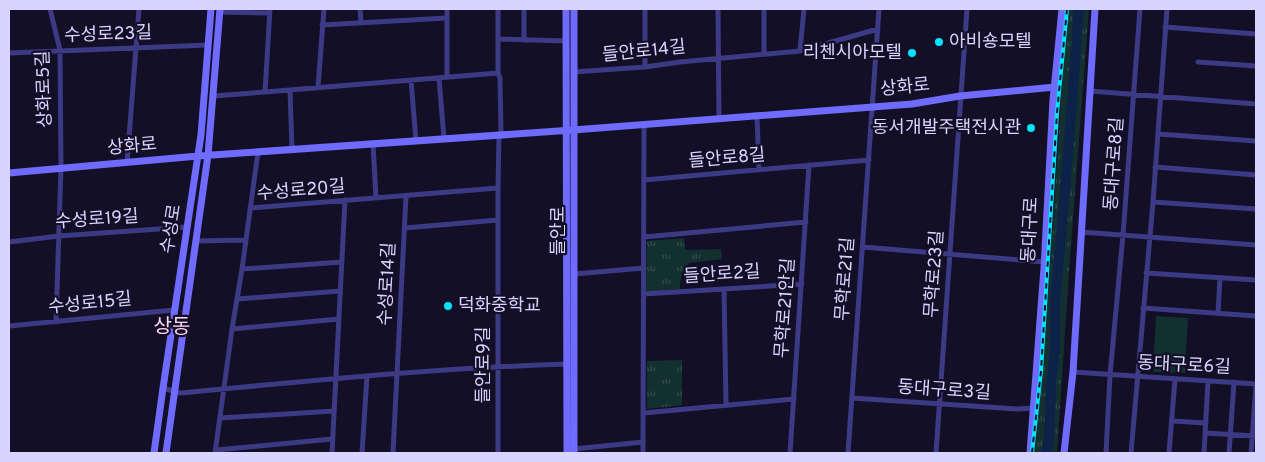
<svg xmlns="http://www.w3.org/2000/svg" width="1265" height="462" font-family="Overpass,'Noto Sans KR',sans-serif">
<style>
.green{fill:#12302f}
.park{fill:url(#park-tufts)}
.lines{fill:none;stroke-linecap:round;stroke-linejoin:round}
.river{stroke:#0c2248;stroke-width:10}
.minor{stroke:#3d3a85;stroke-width:5}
.secondary{stroke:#6f6bff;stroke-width:7}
.rail-casing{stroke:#00e5ff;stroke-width:4}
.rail{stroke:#130f26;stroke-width:2;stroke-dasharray:5.5;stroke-linecap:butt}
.poi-dot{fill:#00e5ff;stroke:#130f26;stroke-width:2}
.labels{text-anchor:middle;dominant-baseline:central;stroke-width:4.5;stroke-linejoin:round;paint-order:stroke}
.street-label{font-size:18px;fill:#d9d4ff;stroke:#130f26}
.poi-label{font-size:18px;fill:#d9d4ff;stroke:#130f26;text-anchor:start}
.quarter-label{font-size:20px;fill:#ffd6f0;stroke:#130f26}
</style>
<defs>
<pattern id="park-tufts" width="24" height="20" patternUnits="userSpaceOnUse" patternTransform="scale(1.25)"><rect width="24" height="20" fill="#12302f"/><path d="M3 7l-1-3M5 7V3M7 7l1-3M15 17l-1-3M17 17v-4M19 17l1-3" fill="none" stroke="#344d4e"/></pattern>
</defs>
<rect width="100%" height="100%" fill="#130f26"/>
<path class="green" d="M1156,316L1188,318L1185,373L1153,372Z"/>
<path class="park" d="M1067,9H1089L1070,257L1057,453H1034L1050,268Z
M684,238L685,250L721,249L722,259L689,263C682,271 680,279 680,289L646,292L647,241Z
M682,360V405L647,409V361Z"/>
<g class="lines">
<path class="river" d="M1046,453L1049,440L1051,386L1055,350V302L1066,180L1079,9"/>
<path class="minor" d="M50,9L60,50L61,168L56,322
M270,9L265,92L498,73V9
M360,9L361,23
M447,9V77
M718,9L719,119
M764,9V54
M220,12L270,13
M322,25L447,18
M1165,27L1256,34
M498,39L566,41
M524,40V9
M800,51L804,9
M9,53L208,45
M1198,62L1256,66
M645,67V9
M573,72L645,67L680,62L800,51L878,29
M498,73L500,78L501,132L499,135L498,188V453
M439,78L444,139
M411,80L416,141
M318,87L324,9
M290,90L292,150
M1090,91L1256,104
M214,96L265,92
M757,116L759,170
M1158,134L1256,141
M373,144L376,198
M127,163L139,9
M1155,167L1256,175
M644,180L869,160
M1153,202L1256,209
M250,208L498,188
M405,228L498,220
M1081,232L1256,245
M644,237L806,222
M196,241L246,240
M9,242L59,236L187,227
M863,247L1044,262
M242,269L342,262
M1146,273L1256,280
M574,274L644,268
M724,289L726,405
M644,294L802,284
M237,299L340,291
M1143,308L1256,316
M1218,313L1220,278
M9,326L174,310
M232,329L339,319
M1073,372L1256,384
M163,388L180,393C308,381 437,368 567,364
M852,398L1017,409L1033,408
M644,413L794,399
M220,418L334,411
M1172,421L1206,423
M1205,433L1256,436
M643,442V453
M574,449L643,442L644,124
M216,450L332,439
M215,453L232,329L242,269L258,152
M332,453L345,200
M362,453L367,376
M393,453L406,196
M790,453L809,165
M848,453L879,9
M936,453L967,9
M1106,453L1110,375L1123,235L1140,9
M1131,453L1153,202L1167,9
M1169,453L1175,379
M1204,453L1208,381
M1229,453L1234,382
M1251,453L1256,386"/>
<path class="secondary" d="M566,9L567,453
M574,9V453
M9,173L198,156L573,130L912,104L960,96L1055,87
M154,453L163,388L201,135L211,9
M166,453L208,155L220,9
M1030,453L1044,268L1053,100L1062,9
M1064,453L1073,372L1095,9"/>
<g class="rail-casing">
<path id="rail" d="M1032,453L1041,371L1057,113L1067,9"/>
</g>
<use href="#rail" class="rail"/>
</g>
<g class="poi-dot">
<circle cx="939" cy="42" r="5"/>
<circle cx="912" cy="53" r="5"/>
<circle cx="1031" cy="128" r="5"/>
<circle cx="448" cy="306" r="5"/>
</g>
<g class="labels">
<g class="street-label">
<text transform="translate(108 35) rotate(-2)">수성로23길</text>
<text transform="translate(644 52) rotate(-6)">들안로14길</text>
<text transform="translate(905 88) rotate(-6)">상화로</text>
<text transform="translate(45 89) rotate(-92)">상화로5길</text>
<text transform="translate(132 147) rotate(-5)">상화로</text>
<text transform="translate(727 159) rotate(-5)">들안로8길</text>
<text transform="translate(1115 164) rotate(-86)">동대구로8길</text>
<text transform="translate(301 191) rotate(-5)">수성로20길</text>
<text transform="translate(97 220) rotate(-4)">수성로19길</text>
<text transform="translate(172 229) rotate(-81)">수성로</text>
<text transform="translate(1031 230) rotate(-87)">동대구로</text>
<text transform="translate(559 231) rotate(-90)">들안로</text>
<text transform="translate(935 274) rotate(-86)">무학로23길</text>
<text transform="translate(722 275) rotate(-4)">들안로2길</text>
<text transform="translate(846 279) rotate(-86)">무학로21길</text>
<text transform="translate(388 284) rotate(-87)">수성로14길</text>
<text transform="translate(90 304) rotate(-6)">수성로15길</text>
<text transform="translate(786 308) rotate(-86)">무학로21안길</text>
<text transform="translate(484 365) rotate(-90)">들안로9길</text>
<text transform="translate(1184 366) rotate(3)">동대구로6길</text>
<text transform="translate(944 391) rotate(4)">동대구로3길</text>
</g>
<g class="poi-label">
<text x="949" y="42">아비숑모텔</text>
<text x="902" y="53" text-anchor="end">리첸시아모텔</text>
<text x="1021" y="128" text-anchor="end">동서개발주택전시관</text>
<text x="458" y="306">덕화중학교</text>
</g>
<g class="quarter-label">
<text x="172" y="328">상동</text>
</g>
</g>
<rect width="1265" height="462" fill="none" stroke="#d9d4ff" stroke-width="20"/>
</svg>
